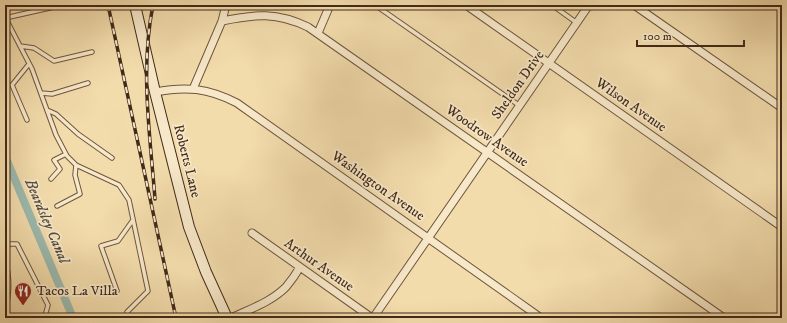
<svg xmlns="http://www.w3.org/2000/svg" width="787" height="323" font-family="'IM FELL DW Pica',serif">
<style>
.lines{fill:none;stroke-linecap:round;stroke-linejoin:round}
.canal{stroke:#9cbaaf;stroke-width:8}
.lane-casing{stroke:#6e563e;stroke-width:5.5}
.street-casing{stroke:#6e563e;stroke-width:9}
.secondary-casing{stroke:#412a19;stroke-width:12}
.lane{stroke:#f7e8c9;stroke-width:3.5}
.street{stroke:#f7e8c9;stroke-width:7}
.secondary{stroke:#f7e8c9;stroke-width:10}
.rail-casing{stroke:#412a19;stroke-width:3.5}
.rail{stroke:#f7e8c9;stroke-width:2;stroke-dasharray:6;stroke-linecap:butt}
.labels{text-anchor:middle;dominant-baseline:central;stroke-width:3.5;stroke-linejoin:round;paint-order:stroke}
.street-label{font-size:14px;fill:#412a19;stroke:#f7e8c9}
.poi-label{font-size:14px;fill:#412a19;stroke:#f7e8c9;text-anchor:start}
.water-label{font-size:15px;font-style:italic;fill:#584e3e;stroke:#f7e8c9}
</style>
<rect width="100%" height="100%" fill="#f3dcac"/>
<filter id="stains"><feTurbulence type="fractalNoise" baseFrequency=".005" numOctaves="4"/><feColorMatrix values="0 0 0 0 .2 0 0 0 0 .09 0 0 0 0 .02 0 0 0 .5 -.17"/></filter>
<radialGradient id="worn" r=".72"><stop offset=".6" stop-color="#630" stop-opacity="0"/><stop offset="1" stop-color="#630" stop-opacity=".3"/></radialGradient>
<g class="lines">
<path class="canal" d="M5,156L73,318"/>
<g class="lane-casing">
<path id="lane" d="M375,5L520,106
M552,5L577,23
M5,17L32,69L56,135L67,156L76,165L119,185L129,200L148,291L127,312L129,318
M5,18L63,5
M20,46L34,48L54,61L92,52
M41,93L52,94L88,83
M47,110L56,114L78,134L112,158
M27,120L12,85L29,64
M51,179L60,169L54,160L66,154
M57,206L80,194L75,175L76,165
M5,251L9,244H17L48,305L45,316V318
M5,258C10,279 10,291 5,312
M117,291L101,246L118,241L133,220
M5,317V318
M38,318L45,316"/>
</g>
<g class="street-casing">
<path id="street" d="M466,5L782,227
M634,5L782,108
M222,21C255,14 277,12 308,27L724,318
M318,33L330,5
M193,89L222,21L226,5
M155,92C186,86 208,88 237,103L541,318
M252,233L372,318
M231,318C250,309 271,302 286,287C291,281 296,274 300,267
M373,318L589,5"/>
</g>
<g class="secondary-casing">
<path id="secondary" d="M135,5L155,92L189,227L206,272L227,318"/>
</g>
<use href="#lane" class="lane"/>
<use href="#street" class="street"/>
<use href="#secondary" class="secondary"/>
<g class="rail-casing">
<path id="rail" d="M108,5L176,318
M153,5C140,70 150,134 155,199"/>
</g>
<use href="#rail" class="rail"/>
</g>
<defs>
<g id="restaurant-pin" transform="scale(0.9)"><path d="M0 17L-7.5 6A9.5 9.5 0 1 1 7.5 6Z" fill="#8f2418" stroke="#f7e8c9"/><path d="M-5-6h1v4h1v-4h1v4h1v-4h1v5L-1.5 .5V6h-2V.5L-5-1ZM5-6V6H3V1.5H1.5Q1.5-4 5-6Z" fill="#fff"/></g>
</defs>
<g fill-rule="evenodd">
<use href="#restaurant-pin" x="23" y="291"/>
</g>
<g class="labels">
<g class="street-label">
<text transform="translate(518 85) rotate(-55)">Sheldon Drive</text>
<text transform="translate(631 105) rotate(35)">Wilson Avenue</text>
<text transform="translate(487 136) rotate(35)">Woodrow Avenue</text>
<text transform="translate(187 161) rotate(76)">Roberts Lane</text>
<text transform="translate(378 186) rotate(35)">Washington Avenue</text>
<text transform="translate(319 265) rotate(35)">Arthur Avenue</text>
</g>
<g class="poi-label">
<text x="36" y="291">Tacos La Villa</text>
</g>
<g class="water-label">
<text transform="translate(47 221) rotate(67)">Beardsley Canal</text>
</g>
</g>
<rect width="787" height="323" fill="none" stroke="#f3dcac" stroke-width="20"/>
<rect x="6" y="6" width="775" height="311" fill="none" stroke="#412a19" stroke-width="2"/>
<rect x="10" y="10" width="767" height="303" fill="none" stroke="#412a19"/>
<path d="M637 40v6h107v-6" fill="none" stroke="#412a19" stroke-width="2"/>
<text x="643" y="40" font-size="12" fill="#412a19" stroke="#f7e8c9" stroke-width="3" paint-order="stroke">100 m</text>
<rect width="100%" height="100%" filter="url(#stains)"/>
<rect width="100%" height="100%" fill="url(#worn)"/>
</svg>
